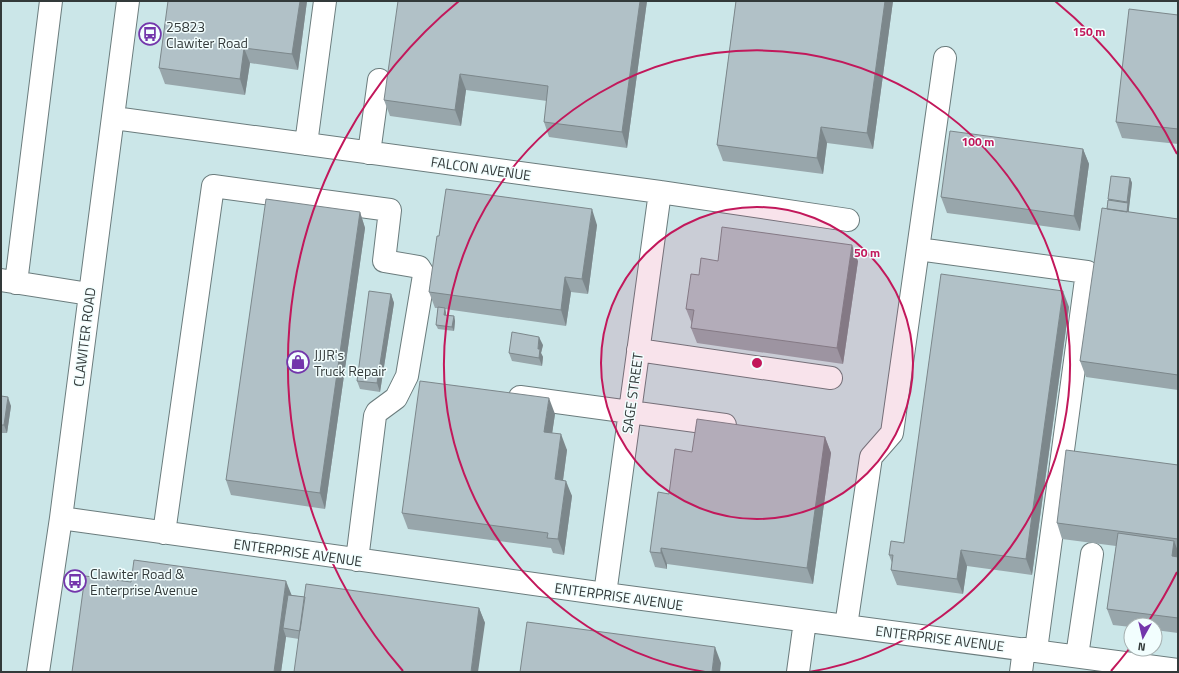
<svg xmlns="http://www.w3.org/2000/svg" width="1179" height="673" font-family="'Titillium Web',sans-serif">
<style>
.built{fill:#cbe6e8;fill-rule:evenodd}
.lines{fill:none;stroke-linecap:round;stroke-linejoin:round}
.minor-casing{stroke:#6b7c7d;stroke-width:24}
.minor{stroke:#fff;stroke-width:22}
.wall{fill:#98a6ab}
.shaded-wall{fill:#7c878b}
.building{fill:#b1c1c7;stroke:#7c878b}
.ring{fill:none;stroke:#c2185b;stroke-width:2}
.labels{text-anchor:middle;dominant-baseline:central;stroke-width:3;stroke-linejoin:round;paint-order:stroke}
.poi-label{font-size:14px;fill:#333a3a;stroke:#f2fefe;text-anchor:start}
.street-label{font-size:14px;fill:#333a3a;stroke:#f2fefe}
.centre{fill:#c2185b;stroke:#f2fefe;stroke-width:2}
.ring-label{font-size:12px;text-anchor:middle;font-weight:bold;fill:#c2185b;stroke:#f2fefe;stroke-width:3;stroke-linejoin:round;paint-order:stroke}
</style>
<rect width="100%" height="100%" fill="#dff2f3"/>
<path class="built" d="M1,1H1178V672H1ZM1131,625H1155V649H1131Z"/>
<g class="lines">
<g class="minor-casing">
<path id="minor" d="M114,118L660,192L848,220
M306,144L325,1
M369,153L379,80
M918,249L1087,272L1036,650
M1,280L89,294
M16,283L51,1
M638,350L831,378
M520,397L725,425
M61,518L605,594L1178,670
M164,533L213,186L390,210L384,261L419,267L424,275L407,376L396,398L377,412L375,416L357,560
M605,594L660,192
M846,626L871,457L892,433L945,58
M1077,656L1092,554
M38,672L61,518L128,1
M798,672L805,621
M1021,672L1024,649"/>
</g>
<use href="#minor" class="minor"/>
</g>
<path class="wall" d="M307,1L298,70L250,63L245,95L165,84L159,68Z
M647,1L627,148L549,137L544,122L547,101L466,90L461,126L390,116L384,100Z
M736,1H893L873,149L827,143L823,174L723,161L717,145Z
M1178,15V144L1122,138L1116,122Z
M1083,149L1089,164L1080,231L947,213L941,197Z
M1130,178L1132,183L1129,206V212L1178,219V390L1086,377L1080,361L1108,201V199Z
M360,212L365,228L325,509L231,495L226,480Z
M597,225L588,294L571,292L566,326L445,309L446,313V315L454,316L455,321L454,331L438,329L436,325L438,308H435L429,292L439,236Z
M718,261H858L843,364L697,343L691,328L692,324L686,309Z
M391,294L394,303L380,392L360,389L357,381Z
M1069,307L1032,575L967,566L963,594L897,585L891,570L892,563L889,555L904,543Z
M543,345L541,353L543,357L542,366L512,361L509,353Z
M1,396L11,406L7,433H1Z
M555,414L552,433L567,450L563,480L572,496L564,555L553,553L551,548L408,529L402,513Z
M825,437L831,453L813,584L667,564V569L655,567L650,552L669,494L692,452Z
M1178,465V633L1155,630V625H1131V627L1113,625L1107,609L1116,546L1062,539L1057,523Z
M131,582L291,595L305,597L479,608L485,623L299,639L286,637L281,672Z"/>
<path class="shaded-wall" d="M300,1H307L298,70L292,54Z
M640,1H647L627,148L622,132Z
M885,1H893L873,149L867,133Z
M244,48L250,63L245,95L240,79Z
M460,74L466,90L461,126L455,110Z
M821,127L827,143L823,174L817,158Z
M1083,149L1089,164L1080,231L1074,216Z
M1130,178L1132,183L1127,226L1125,222Z
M592,209L597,225L588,294L582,279Z
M360,212L365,228L325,509L320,493Z
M852,245L858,261L843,364L837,348Z
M565,277L571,292L566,326L561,310Z
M1063,291L1069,307L1032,575L1026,559Z
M391,294L394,303L380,392L377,383Z
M445,308L446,313L445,319L444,315Z
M454,316L455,321L454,331L452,327Z
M539,337L543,345L541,353L543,357L542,366L539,358L538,349Z
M8,397L11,406L7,433L4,425Z
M549,398L555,414L550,448L544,432Z
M561,434L567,450L561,495L555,479Z
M825,437L831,453L813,584L807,568Z
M566,481L572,496L564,555L558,539Z
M1174,541L1178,551V572L1172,556Z
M661,548L667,564V569L661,553Z
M961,550L967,566L963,594L957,579Z
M286,581L292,596L283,628L286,637L281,672H274Z
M479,608L485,623L478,672H471Z
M715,647L721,663L720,672H712Z"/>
<path class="building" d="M168,1H300L292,54L244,48L240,79L159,68Z
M398,1H640L622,132L544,122L548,86L460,74L455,110L384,100Z
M736,1H885L867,133L821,127L817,158L717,145Z
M1129,9L1178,15V129L1116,122Z
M950,131L1083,149L1074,216L941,197Z
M1111,176L1130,178L1127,202L1108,199Z
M446,189L592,209L582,279L565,277L561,310L429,292L437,236H439Z
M266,199L360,212L320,493L226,480Z
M1108,200L1128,203L1127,212L1107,209Z
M1102,208L1178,219V375L1080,361Z
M722,227L852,245L837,348L691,328L694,310L686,309L691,274L699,275L701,258L718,261Z
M941,274L1063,291L1026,559L961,550L957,579L891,570L893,555H889L891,541L904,543Z
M369,291L391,294L377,383L357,381Z
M438,307L445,308L444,315L454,316L452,327L436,325Z
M512,332L539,337L538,349H540L539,358L509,353Z
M420,381L549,398L544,432L561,434L555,479L566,481L558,539L547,538L548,533L402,513Z
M1,396L8,397L4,425H1Z
M697,419L825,437L807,568L661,548V553L650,552L658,492L669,494L675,449L692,452Z
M1066,450L1178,465V539L1057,523Z
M1118,533L1174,541L1172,556L1178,557V618L1107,609Z
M134,560L286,581L274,672H72L85,576L131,582Z
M306,584L479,608L471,672H294Z
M288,595L305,597L300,631L283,628Z
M527,622L715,647L712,672H520Z"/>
<circle cx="757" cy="363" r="156" fill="#c2185b" fill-opacity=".12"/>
<g class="ring">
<circle cx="757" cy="363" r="156"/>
<path d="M705 672A313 313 0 1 1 809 672"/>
<path d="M1177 572A469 469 0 0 1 1148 622M1129 649A469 469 0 0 1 1111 671M403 671A469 469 0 0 1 459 1M1055 1A469 469 0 0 1 1177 154"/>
</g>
<defs>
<g id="bus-ring" transform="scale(1.15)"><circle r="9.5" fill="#f2fefe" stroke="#7336ab" stroke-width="1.5"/><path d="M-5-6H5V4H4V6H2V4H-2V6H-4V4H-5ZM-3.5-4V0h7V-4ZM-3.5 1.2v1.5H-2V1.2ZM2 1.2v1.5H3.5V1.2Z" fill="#7336ab"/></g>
<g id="shop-ring" transform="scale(1.15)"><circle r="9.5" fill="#f2fefe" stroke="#7336ab" stroke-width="1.5"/><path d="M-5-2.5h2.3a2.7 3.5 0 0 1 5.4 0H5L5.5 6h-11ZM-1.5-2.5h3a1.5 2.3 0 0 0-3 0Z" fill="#7336ab"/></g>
</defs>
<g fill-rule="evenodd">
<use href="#bus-ring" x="150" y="34"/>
<use href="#shop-ring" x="298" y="362"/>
<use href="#bus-ring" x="75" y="581"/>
</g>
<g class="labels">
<g class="poi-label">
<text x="166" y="26">25823<tspan x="166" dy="16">Clawiter Road</tspan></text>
<text x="314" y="354">JJJR's<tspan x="314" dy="16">Truck Repair</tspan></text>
<text x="90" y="573">Clawiter Road &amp;<tspan x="90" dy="16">Enterprise Avenue</tspan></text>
</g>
<g class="street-label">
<text transform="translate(481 168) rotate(8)">FALCON AVENUE</text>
<text transform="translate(84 337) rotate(-83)">CLAWITER ROAD</text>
<text transform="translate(632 393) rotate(-82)">SAGE STREET</text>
<text transform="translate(298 552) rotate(8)">ENTERPRISE AVENUE</text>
<text transform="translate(619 596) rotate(8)">ENTERPRISE AVENUE</text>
<text transform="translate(940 638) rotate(7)">ENTERPRISE AVENUE</text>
</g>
</g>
<circle cx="757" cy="363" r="6" class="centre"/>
<g class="ring-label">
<text x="1089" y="36">150 m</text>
<text x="978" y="146">100 m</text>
<text x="867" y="257">50 m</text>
</g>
<rect width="1179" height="673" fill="none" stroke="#333a3a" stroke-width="4"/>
<g transform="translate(1143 637) rotate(188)"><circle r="19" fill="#f2fefe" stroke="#a6b0b0"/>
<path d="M0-3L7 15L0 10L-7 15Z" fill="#7336ab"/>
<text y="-6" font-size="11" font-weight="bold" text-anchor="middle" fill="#333a3a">N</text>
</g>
</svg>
